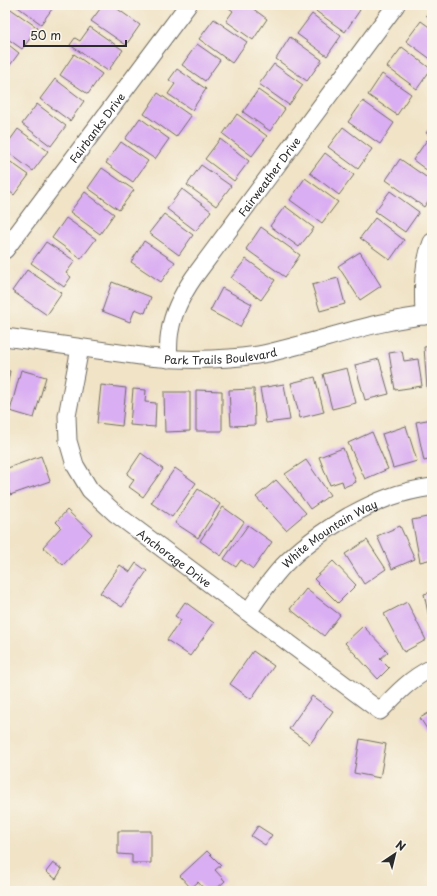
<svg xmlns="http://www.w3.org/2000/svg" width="437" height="896" font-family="'Playpen Sans',sans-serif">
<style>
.building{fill:#daaef2}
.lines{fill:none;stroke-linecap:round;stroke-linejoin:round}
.minor-casing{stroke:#706b61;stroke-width:19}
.minor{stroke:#fff;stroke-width:17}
.labels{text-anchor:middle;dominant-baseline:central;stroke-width:3.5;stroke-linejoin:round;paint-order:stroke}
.street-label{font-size:11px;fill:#2b2b2b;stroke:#fbf7ec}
</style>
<rect width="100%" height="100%" fill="#fbf7ec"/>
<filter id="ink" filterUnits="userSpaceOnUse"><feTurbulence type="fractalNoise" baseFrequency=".025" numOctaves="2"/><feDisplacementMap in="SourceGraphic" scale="8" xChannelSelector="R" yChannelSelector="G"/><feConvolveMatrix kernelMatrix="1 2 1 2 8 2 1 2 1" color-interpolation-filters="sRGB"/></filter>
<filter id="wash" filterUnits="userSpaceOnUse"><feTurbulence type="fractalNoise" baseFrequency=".012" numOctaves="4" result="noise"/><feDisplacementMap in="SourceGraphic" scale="16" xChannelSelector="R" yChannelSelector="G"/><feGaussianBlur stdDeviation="0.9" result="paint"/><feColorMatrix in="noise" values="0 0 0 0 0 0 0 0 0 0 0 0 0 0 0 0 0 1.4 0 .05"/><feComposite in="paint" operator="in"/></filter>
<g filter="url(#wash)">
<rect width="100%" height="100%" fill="#f0e3c6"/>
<g id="blocks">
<path class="building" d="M5,5L38,28L22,49L5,37Z
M15,5H55L41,24Z
M103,5H112L140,25L126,45L91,21Z
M225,5H248L267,19L253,40L226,21L233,11Z
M316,5H353L360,10L345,32L313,9Z
M432,7V20L426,15Z
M312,14L341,36L327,56L297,34Z
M214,19L247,42L232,63L199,39Z
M421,21L432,29V60L406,41Z
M90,27L123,50L108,71L70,45L75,38L80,41Z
M290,37L322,60L307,81L276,59Z
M5,42L19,53L5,72Z
M197,44L220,60L205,81L182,65Z
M402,47L431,69L417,89L387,67Z
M74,54L102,74L88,94L60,75Z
M274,64L303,85L289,105L259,84Z
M177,69L206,89L192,110L168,94L175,84L169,80Z
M382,74L411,94L397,115L368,95Z
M55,79L84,101L70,121L40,99Z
M258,90L285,109L270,131L243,112Z
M158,93L191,116L176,137L144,114Z
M363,101L394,123L380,144L348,122Z
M37,104L66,126L51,146L22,124Z
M237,114L267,136L252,156L223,134Z
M140,118L169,139L155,159L125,139Z
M432,125V137L426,133Z
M343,127L372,149L358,169L328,147Z
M18,129L48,151L33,171L5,150V147Z
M220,139L249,161L234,181L205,159Z
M427,140L432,144V174L413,160Z
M121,142L148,161L133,182L106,163Z
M325,153L354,175L339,195L310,173Z
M5,158L29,175L14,195L5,188Z
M400,159L432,181V195L424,207L386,180Z
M201,165L231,186L216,206L187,185Z
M102,168L134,190L119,210L88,188Z
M305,178L338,202L322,223L290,200Z
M182,189L211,211L196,231L167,209Z
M390,191L419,212L405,232L375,211Z
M85,192L114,214L100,234L70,212Z
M5,196L10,200L5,207Z
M285,206L314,228L299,247L270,226Z
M164,214L193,235L179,255L149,233Z
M66,218L96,239L81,259L52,238Z
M375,218L404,240L390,260L360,238Z
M261,227L300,255L285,277L246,249Z
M144,241L175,262L161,282L131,262Z
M46,242L75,261L66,273L71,277L64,287L31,263Z
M360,252L381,286L360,300L338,266Z
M246,259L275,280L261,300L231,278Z
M27,270L62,293L47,315L12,291Z
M338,278L345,304L320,311L312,285Z
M112,282L151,297L145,313L135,309L130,322L102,311Z
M222,288L252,304L240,327L210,311Z
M432,346V389H427L424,347Z
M402,351L404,361L418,359L422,386L395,390L389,353Z
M379,359L389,394L365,400L355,365Z
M347,368L356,403L332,409L323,374Z
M5,370L10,371L6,392H5Z
M21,370L46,377L34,418L10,411Z
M315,377L324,412L300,418L291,383Z
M284,384L290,420L266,423L260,388Z
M101,385L126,388L122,426L97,423Z
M133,389L146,390L145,402L156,403L155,427L130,425Z
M254,389L255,425L231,426L229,390Z
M196,390L222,391V431H196Z
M164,392H190V431L165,432Z
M432,419V459L424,461L416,422Z
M406,426L417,461L393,468L382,434Z
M372,432L388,469L365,479L348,443Z
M343,448L356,482L344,487L342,481L330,485L319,457Z
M141,453L163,469L143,497L129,487L134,480L127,474Z
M41,456L50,481L10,495L5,479V469Z
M306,460L330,495L310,509L285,474Z
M175,468L196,483L172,517L151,503Z
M276,480L306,513L286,530L256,497Z
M198,489L220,504L198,538L175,523Z
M223,507L244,522L221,556L200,541Z
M67,510L92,534L63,565L43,547L61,527L56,522Z
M432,516V559L420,562L412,520Z
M248,525L272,542L253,569L241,560L236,567L224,559Z
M400,526L415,559L392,569L377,536Z
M367,540L386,569L364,584L345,554Z
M333,561L356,585L338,603L314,579Z
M136,563L147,571L122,607L100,593L120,565L130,572Z
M306,589L340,615L324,636L290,609Z
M432,592V627H431L424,594Z
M185,602L214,623L190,656L167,640L181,620L175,616Z
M407,602L426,640L404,652L384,614Z
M363,626L388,652L380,659L389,668L378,679L345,643Z
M253,651L274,666L251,699L230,684Z
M312,696L333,711L310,744L289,729Z
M432,711V737L420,718Z
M360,739L386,744L380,778L354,773Z
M258,826L272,835L265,845L251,836Z
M118,831H151V863H132V855L118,854Z
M207,851L221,865L215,870L225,881L214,891H206L198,882L191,888L180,876Z
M53,863L62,869L56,879L46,872Z"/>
</g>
</g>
<g filter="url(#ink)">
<use href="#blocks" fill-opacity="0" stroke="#706b61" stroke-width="1"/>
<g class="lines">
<g class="minor-casing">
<g id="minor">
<path id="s1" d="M5,250L188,5"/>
<path d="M424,316C423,290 422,267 432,242"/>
<path id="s2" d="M5,337L148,357C176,360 203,360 230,358C241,357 253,356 263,354C320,342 374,320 432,315"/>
<path id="s3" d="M80,348L67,416L68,441L75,465L90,490L116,514L380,711C396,694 411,678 432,668"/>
<path id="s4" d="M168,359C169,350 168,340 170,331C173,311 183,293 194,277L396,5"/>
<path id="s5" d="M248,612C259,596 270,580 283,566C302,546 325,530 349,516C362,509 376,502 390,497C404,492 418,489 432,487"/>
</g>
</g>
<use href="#minor" class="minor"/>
</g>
</g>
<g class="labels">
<g class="street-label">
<text stroke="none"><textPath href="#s1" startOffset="153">Fairbanks Drive</textPath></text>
<text stroke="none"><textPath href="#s4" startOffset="213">Fairweather Drive</textPath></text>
<text stroke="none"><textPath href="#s2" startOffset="217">Park Trails Boulevard</textPath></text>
<text stroke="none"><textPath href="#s5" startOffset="115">White Mountain Way</textPath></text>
<text stroke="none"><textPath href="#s3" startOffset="257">Anchorage Drive</textPath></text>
</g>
</g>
<rect width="437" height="896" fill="none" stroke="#fbf7ec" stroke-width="20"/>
<g transform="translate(395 854) rotate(35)" stroke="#fbf7ec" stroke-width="3" paint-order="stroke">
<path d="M0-3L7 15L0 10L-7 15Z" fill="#2b2b2b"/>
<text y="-6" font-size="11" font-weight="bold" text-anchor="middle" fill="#2b2b2b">N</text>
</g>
<path d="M24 40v6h102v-6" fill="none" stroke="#2b2b2b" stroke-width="2"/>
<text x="30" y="40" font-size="12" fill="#2b2b2b" stroke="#fbf7ec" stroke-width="3" paint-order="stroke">50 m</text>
</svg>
